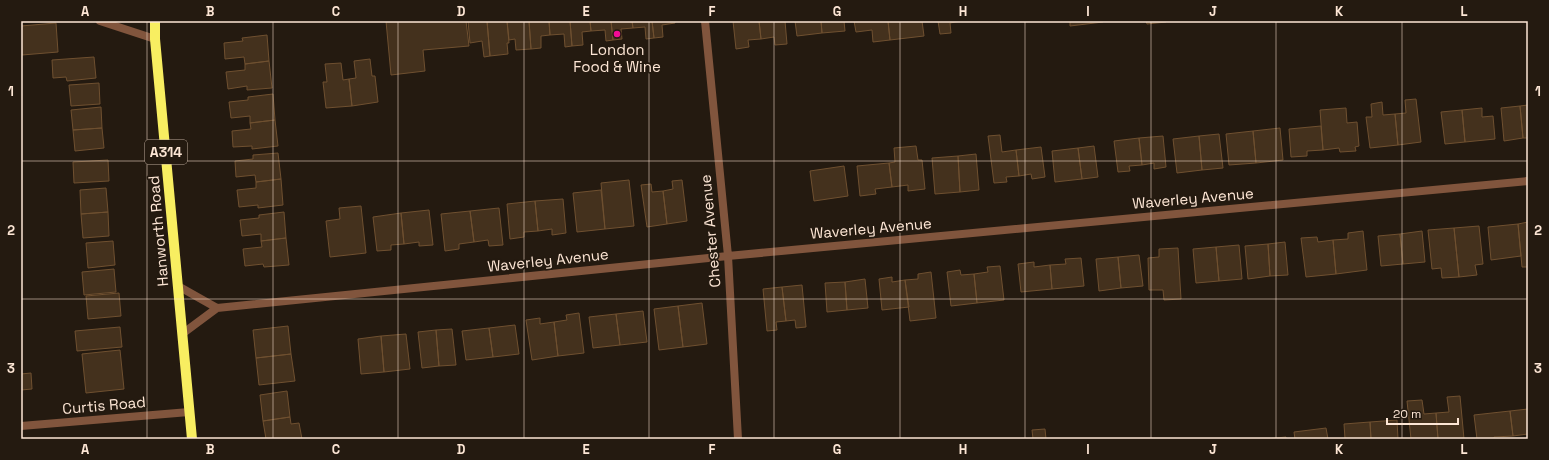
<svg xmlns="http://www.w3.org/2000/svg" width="1549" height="460" font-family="'Space Grotesk',sans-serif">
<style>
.building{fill:#44311d;stroke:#6f5030}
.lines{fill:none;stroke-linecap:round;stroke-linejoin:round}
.lane{stroke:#81553d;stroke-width:8}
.street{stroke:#81553d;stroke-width:8}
.primary{stroke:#f8ee61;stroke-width:10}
.grid{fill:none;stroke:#fde6d5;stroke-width:1;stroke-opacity:0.55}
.poi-dot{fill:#f30b94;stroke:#241a10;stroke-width:1.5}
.labels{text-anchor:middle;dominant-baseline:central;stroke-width:3.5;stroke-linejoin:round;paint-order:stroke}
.shield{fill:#241a10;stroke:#bca99a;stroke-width:1}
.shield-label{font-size:14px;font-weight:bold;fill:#fde6d5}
.poi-label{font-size:15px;fill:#fde6d5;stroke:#241a10}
.street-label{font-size:15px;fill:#fde6d5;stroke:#241a10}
.neatline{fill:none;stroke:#fde6d5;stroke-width:1.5}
.grid-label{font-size:13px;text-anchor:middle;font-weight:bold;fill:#fde6d5}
</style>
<rect width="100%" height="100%" fill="#241a10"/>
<path class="building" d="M386,21H466L469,46L423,50L425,71L391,75Z
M468,21H487L490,56L484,57L482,41L470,43Z
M487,21H507L509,43H507L508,54L490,56Z
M507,21H529L531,49L516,50L515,39L509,40Z
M529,21H549L550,35L541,36V48L531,49Z
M549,21H570L572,46L565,47L564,34L550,35Z
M570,21H590L591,31L582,32L583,45L572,46Z
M590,21H611L613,40L606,41L605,30L591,31Z
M611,21H632L633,28L621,29L622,39L613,40Z
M632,21H652L654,38L646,39L645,27L633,28Z
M652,21H675V23L662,25L663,37L654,38Z
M733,21H759L761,39L748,40L749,47L736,49Z
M759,21H785L787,44L775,45L774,37L761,39Z
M795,21H821L822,33L797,36Z
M821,21H844L845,31L822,33Z
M854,21H888L890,40L873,42L872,30L856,32Z
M888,21H922L924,36L890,40Z
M938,21H961L950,23L951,33L940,34Z
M1070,21H1103V22L1070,26Z
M1146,21H1165L1166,22L1147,24Z
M56,23L58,52L22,55L21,26Z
M267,35L269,61L245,64L244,57L225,59L224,43L243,41L242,38Z
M94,57L96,78L67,81L66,77L53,78L52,60Z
M370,59L372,76H375L378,102L352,106L349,79L356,78L354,61Z
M269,61L272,88L247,90V86L228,89L226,72L245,70V64Z
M341,63L343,80L349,79L352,106L326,108L323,82H327L325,64Z
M99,83L100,104L71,106L69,85Z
M273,94L275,120L250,123V116L231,118L229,102L248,100V97Z
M1416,99L1421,142L1398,145L1395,114L1406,113L1405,100Z
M1382,102L1383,115L1395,114L1398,145L1370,148L1366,117H1372L1371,104Z
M1528,105V138H1523L1520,106Z
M1520,106L1523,138L1504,141L1501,108Z
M101,107L102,128L73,130L71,110Z
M1346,108L1347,123L1357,122L1359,146L1355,147L1356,151L1340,152L1339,148L1323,150L1320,110Z
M1482,108V117L1493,116L1495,139L1465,142L1462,110Z
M1462,110L1465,142L1445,144L1441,112Z
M275,120L278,146L252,149V146L233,147L232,131L251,129L250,123Z
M1321,126L1323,150L1307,151V156L1291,157L1289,129Z
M102,128L104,148L75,151L73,130Z
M1280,128L1283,160L1256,163L1253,131Z
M1253,131L1256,163L1229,165L1226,134Z
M1219,134L1223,168L1202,170L1199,136Z
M1000,135L1002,152L1016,150L1019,176L1006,177L1007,182L994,183L988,136Z
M1163,136L1166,167L1154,169V163L1142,165L1139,138Z
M1199,136L1202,170L1177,173L1173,139Z
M1139,138L1142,165L1129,166L1130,171L1118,172L1114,141Z
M916,146L918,160H922L925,189L908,191V185L892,187L889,163L895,162L894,148Z
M1094,146L1098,177L1082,179L1078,148Z
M1041,147L1045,177L1032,179L1031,174L1019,176L1016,150Z
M1078,148L1082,179L1055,182L1052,151Z
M278,153L281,179L256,182L255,175L236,177L235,161L253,159V155Z
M976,154L979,190L960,192L958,156Z
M958,156L960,192L935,194L932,158Z
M108,160L109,181L74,183L73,162Z
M889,163L892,187L875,189L876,194L860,196L857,166Z
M844,166L848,196L814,201L810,171Z
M281,179L283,205L258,208V205L239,207L237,190L256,188V182Z
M629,180L634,226L605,229L601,183Z
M682,180L687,221L667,224L663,191L673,189L672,181Z
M651,184L652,192L663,191L667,224L647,227L641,185Z
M106,188L108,212L81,214L80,190Z
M601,190L605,229L577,232L573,193Z
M563,199L566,233L552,235V229L538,231L535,201Z
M535,201L538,231L524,232V237L510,239L507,204Z
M361,206L366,253L330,257L326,221L340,219L339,208Z
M499,208L503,245L489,246L488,240L474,242L470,211Z
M429,210L433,245L419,246V242L404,244L401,213Z
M470,211L474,242L459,244V249L445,251L441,214Z
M108,212L109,236L83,238L81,214Z
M284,212L286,238L261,241V234L242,236L240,220L259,218V215Z
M401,213L404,244L391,245V250L377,251L373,217Z
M1528,222V267H1522L1518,224Z
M1518,224L1521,256L1491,260L1488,227Z
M1479,226L1483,264L1475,265L1477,275L1459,277L1454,228Z
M1454,228L1459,277L1442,278L1441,268L1432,269L1428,230Z
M1363,231L1367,270L1336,274L1333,240L1348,239V233Z
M1422,231L1425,262L1403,264L1400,234Z
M1400,234L1403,264L1381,266L1378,236Z
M1317,237L1318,242L1333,240L1336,274L1306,277L1301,238Z
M286,238L289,265L264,267L263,264L245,266L243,249L262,247L261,241Z
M113,241L115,265L88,268L86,243Z
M1285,242L1288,275L1270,276L1268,244Z
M1268,244L1270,276L1248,279L1245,246Z
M1239,245L1242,279L1219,281L1216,247Z
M1216,247L1219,281L1196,283L1193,249Z
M1178,248L1181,299L1164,300L1163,290H1149L1148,258L1159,257V249Z
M1139,255L1143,286L1121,288L1118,257Z
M1118,257L1121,288L1099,291L1096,259Z
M1081,258L1084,286L1052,289L1050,265L1066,264L1065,259Z
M1034,262V267L1050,265L1052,289L1021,292L1018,264Z
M1000,266L1004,300L977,303L974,274L988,272L987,267Z
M114,269L116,292L84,295L82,272Z
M960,270L961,275L974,274L977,303L951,306L947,272Z
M931,272L936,318L910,321L905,280L918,279V274Z
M892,277V282L905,280L909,307L882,310L879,279Z
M865,279L868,308L847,310L845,282Z
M845,282L847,310L827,312L825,283Z
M802,285L806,327L796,328L795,320L786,321L782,287Z
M782,287L786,321L776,322L777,330L767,331L763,289Z
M119,293L121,316L88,319L86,296Z
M702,303L707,344L683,347L678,306Z
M678,306L683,347L659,350L654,309Z
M643,311L647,342L620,345L616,314Z
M579,313L584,353L558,356L554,322L567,320L566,315Z
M616,314L620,345L593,348L589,317Z
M540,318V324L554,322L558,356L532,360L526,320Z
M515,325L519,354L493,357L489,328Z
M288,326L291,354L256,358L253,330Z
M120,327L122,347L77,351L75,331Z
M489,328L493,357L466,360L462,331Z
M452,329L456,365L439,366L436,330Z
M436,330L439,366L422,368L418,332Z
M406,334L410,369L384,372L381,336Z
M381,336L384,372L361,374L358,339Z
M120,350L124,389L86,393L82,354Z
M291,354L295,381L259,385L256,358Z
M31,373L32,389L21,390V374Z
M287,391L290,417L263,421L260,395Z
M1460,396L1464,439H1438L1436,413L1449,412L1447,397Z
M1422,400L1424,414L1436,413L1438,439H1411L1407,401Z
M1528,409V434L1513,436L1510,411Z
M1510,411L1513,436L1494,437V439H1477L1474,415Z
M290,417L291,424L299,423L302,439H266L263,421Z
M1397,420L1398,439H1371L1370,422Z
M1370,422L1371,439H1345L1344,424Z
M1326,428L1328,439H1295L1294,432Z
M1045,429L1046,439H1033L1032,430Z
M1286,437V439H1266Z"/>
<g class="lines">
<path class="lane" d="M100,21L155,39"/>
<path class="street" d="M705,21L728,256L738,439
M178,286L217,308
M182,334L217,308L728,256L1528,181
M21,426L189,412"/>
<path class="primary" d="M155,21V39L192,439"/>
</g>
<path class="grid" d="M147,21V439M273,21V439M398,21V439M524,21V439M649,21V439M774,21V439M900,21V439M1025,21V439M1151,21V439M1276,21V439M1402,21V439M21,161H1528M21,299H1528"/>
<circle class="poi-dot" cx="617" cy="34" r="4"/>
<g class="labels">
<rect class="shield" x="145" y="140" width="42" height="24" rx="3"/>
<g class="shield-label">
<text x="166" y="152">A314</text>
</g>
<g class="poi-label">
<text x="617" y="49">London<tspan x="617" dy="17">Food &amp; Wine</tspan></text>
</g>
<g class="street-label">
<text transform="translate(1193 198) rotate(-5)">Waverley Avenue</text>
<text transform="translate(871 228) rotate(-5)">Waverley Avenue</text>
<text transform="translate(158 231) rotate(-95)">Hanworth Road</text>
<text transform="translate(710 231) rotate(-95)">Chester Avenue</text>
<text transform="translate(548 260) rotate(-6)">Waverley Avenue</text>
<text transform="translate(104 405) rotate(-5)">Curtis Road</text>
</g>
</g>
<rect width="1549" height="460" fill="none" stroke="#241a10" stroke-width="44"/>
<path d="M1387 418v6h71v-6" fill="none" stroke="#fde6d5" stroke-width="2"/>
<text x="1393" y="418" font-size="12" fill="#fde6d5" stroke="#241a10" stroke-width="3" paint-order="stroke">20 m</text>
<rect x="22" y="22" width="1505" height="416" class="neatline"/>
<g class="grid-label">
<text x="85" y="16">A</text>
<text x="210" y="16">B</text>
<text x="336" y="16">C</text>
<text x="461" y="16">D</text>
<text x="586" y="16">E</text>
<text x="712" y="16">F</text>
<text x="837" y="16">G</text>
<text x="963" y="16">H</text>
<text x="1088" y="16">I</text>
<text x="1213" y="16">J</text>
<text x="1339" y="16">K</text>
<text x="1464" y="16">L</text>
<text x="11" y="96">1</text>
<text x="1538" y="96">1</text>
<text x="11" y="235">2</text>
<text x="1538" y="235">2</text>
<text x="11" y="373">3</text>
<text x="1538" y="373">3</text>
<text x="85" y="454">A</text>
<text x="210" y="454">B</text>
<text x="336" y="454">C</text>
<text x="461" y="454">D</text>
<text x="586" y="454">E</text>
<text x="712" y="454">F</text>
<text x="837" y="454">G</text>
<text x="963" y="454">H</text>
<text x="1088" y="454">I</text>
<text x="1213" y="454">J</text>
<text x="1339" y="454">K</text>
<text x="1464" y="454">L</text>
</g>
</svg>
